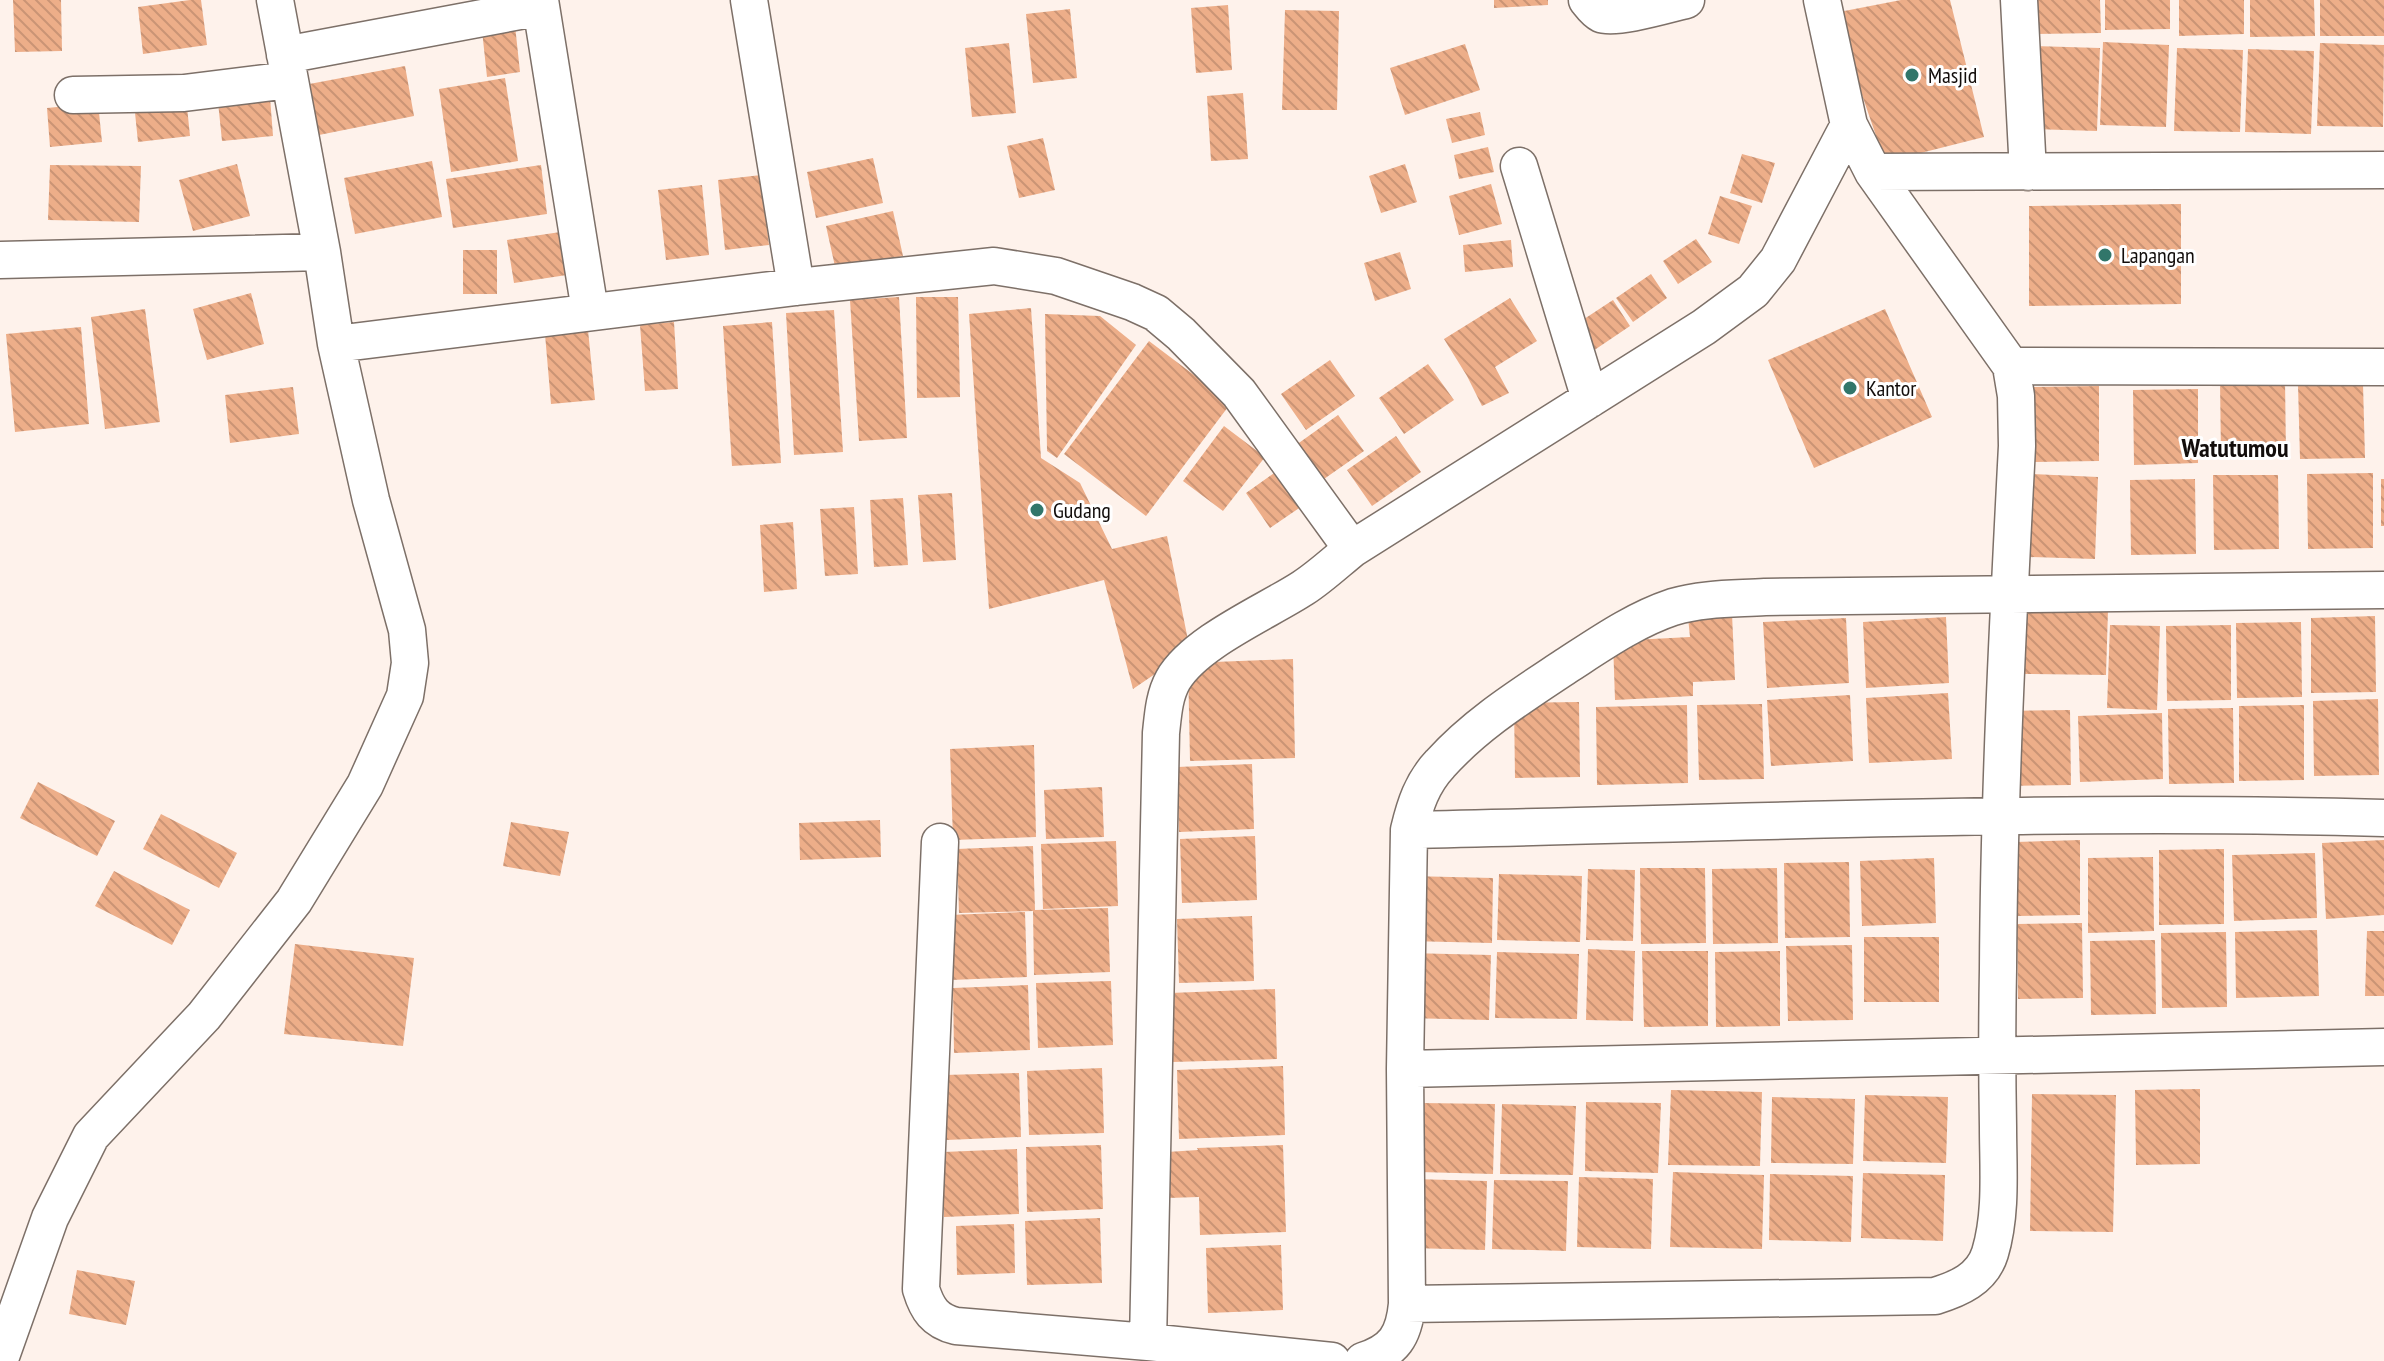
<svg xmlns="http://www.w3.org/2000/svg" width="2384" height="1361" font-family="'PT Sans Narrow',sans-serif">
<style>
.building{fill:url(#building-back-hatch)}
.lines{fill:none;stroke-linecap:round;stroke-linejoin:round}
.street-casing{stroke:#7d7068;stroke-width:39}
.street{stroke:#fff;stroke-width:36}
.poi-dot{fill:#31766a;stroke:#fff;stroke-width:3}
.labels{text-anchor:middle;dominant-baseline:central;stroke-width:6;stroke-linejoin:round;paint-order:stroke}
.poi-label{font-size:22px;fill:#120d0b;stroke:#fff;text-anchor:start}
.quarter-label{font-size:26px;font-weight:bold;fill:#120d0b;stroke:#fff}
</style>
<defs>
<pattern id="building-back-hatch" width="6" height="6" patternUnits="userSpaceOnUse" patternTransform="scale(2)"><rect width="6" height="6" fill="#edae89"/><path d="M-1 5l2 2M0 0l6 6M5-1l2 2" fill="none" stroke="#ca9475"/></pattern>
</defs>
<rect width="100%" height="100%" fill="#fef2eb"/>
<path class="building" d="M13,0H61L62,51L15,52Z
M190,0H201L207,45L143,54L138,7Z
M1494,0H1548V5L1494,8Z
M1901,0H1950L1984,137L1885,162L1834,13Z
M2036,0H2100L2101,33L2036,34Z
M2105,0H2170V29L2105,30Z
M2179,0H2244V34L2179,36Z
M2250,0H2314L2315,36L2250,37Z
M2320,0H2384V36H2320Z
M1228,5L1232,70L1196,73L1191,8Z
M1070,9L1077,78L1033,83L1026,14Z
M1285,10L1339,11L1337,110H1282Z
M514,16L520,72L487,77L481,21Z
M2103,42L2169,45L2166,127L2100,125Z
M1009,43L1016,113L972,117L965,48Z
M2320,43L2384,45L2383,127L2317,126Z
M1465,44L1480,90L1405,115L1390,68Z
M2034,46L2100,48L2097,131L2031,129Z
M2177,48L2243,50L2240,132L2174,131Z
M2248,49L2314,51L2311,134L2245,132Z
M405,66L414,116L314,136L304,85Z
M505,78L518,161L451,172L439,89Z
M1243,93L1248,159L1211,161L1207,96Z
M186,97L190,136L138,142L134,103Z
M270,97L273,136L222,141L218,102Z
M98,103L102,142L50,147L47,108Z
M1480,112L1485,135L1452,143L1446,119Z
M1043,138L1055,190L1019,198L1007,146Z
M1488,147L1494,172L1459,179L1454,155Z
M1742,154L1775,163L1762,203L1730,193Z
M873,158L883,203L816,218L807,172Z
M432,161L442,217L355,234L344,178Z
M237,164L250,216L193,231L179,180Z
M1405,164L1417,202L1381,213L1369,176Z
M50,165L141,166L139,222L48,220Z
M541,165L547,214L453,228L446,179Z
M761,175L769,245L725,250L718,180Z
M1491,184L1502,224L1459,235L1449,196Z
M702,185L709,255L666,260L658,190Z
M1720,196L1752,206L1739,244L1708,234Z
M2181,204V304L2029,306V206Z
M893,211L903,256L836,271L826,226Z
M574,230L580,273L514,283L507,240Z
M1696,239L1712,262L1678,284L1663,261Z
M1511,240L1513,267L1465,272L1463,245Z
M463,250H497V294H463Z
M1400,252L1411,289L1375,301L1364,263Z
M1651,274L1667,298L1633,322L1616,298Z
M251,293L264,344L207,360L193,309Z
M899,297L907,438L859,441L850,300Z
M916,297H958L960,397L917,398Z
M1510,298L1537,341L1495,367L1509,393L1482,406L1467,376L1444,339Z
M1613,300L1630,326L1593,351L1575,325Z
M1031,308L1041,458L1080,483L1112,549L1167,536L1190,650L1133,689L1104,580L989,609L969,314Z
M145,309L160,422L105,429L91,317Z
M1885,309L1932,417L1814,468L1768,360Z
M834,310L843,452L794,455L786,313Z
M1045,314L1100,316L1136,345L1057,458L1047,451Z
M674,322L678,389L645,391L640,325Z
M772,322L781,463L732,466L723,326Z
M81,327L89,424L15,432L6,334Z
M588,330L595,400L551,404L545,334Z
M1149,341L1231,403L1146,516L1064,454Z
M1330,360L1355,396L1306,430L1281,394Z
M1428,364L1454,400L1404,434L1379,398Z
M2285,380L2286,455L2221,456L2220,381Z
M2363,384L2365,458L2300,459L2298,385Z
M2099,386V461L2035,462L2034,387Z
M293,387L299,434L230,443L225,395Z
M2198,389V463L2134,465L2133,390Z
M1338,415L1364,451L1314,486L1289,450Z
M1224,426L1265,457L1223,511L1183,481Z
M1396,436L1421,472L1372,506L1347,470Z
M1284,466L1308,502L1270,528L1246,493Z
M2373,473V548L2308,549L2307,474Z
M2032,474L2098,477L2095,559L2029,557Z
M2213,475H2278L2279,549L2214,550Z
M2195,479L2196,554L2131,555L2130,480Z
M2381,479H2384V526H2381Z
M952,493L956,560L923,562L918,495Z
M903,498L908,565L874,567L870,500Z
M854,507L858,574L825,576L820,509Z
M793,522L797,589L764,592L760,525Z
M2025,608L2108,610L2106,675L2024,674Z
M1732,614L1735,680L1693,682V696L1615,700L1613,641L1690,637L1688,617Z
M2375,616L2376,692L2311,693V618Z
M1946,617L1949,683L1866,688L1863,622Z
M1846,618L1849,683L1767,688L1763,622Z
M2301,622L2302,697L2237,698L2236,623Z
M2110,625L2160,626L2157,710L2107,708Z
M2231,625V700L2167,701L2166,626Z
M1293,659L1295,758L1190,761L1188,663Z
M1948,693L1952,759L1869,763L1866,698Z
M1850,695L1853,761L1771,766L1767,700Z
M2378,699L2379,775L2314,776L2313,701Z
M1579,702L1580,777L1515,778L1514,703Z
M1762,704L1764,779L1699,780L1697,705Z
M1687,705L1688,783L1597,785L1596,707Z
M2304,705V780L2239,781V706Z
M2233,708L2234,783L2169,784L2168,709Z
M2070,710L2071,785L2006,786L2005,711Z
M2162,713L2163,779L2080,782L2078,716Z
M1034,745L1036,837L953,840L950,749Z
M1252,764L1254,829L1179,832L1177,767Z
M38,782L115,821L97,856L20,818Z
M1102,787L1104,837L1046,839L1044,790Z
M161,814L237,853L219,888L143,849Z
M880,820L881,857L800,860L799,823Z
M511,822L569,832L560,876L503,866Z
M1255,836L1257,900L1182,903L1180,839Z
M2080,840V915L2016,916L2014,842Z
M2384,840V915L2326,919L2322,843Z
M1116,841L1118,906L1043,909L1041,844Z
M1033,846L1035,910L1108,908L1110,972L1034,975L1033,911L959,913L957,849Z
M2224,849V924L2159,925V850Z
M2315,853L2317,918L2234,921L2232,855Z
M2153,857L2154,931L2088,933V858Z
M1934,858L1936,923L1862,926L1860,861Z
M1849,862L1850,937L1785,938L1784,863Z
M1640,868H1705L1706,943L1641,944Z
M1777,868L1778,943L1713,944L1712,869Z
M1588,869L1635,870L1633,941L1586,940Z
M114,871L190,910L172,945L95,906Z
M1499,874L1582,876L1580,942L1497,940Z
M1410,876L1493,878L1492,943L1408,941Z
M1025,912L1027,977L951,980L949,915Z
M1252,916L1254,981L1179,983L1177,919Z
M2082,923L2083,998L2018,999L2017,924Z
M2317,930L2319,996L2236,998L2235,932Z
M2367,931H2384V996H2365Z
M2226,932L2227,1007L2162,1008L2161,933Z
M1864,937H1939V1002H1864Z
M2155,940L2156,1014L2091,1015L2090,941Z
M295,944L414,958L403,1046L284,1034Z
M1852,945L1853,1020L1788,1021L1786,946Z
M1588,949L1635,951L1633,1021L1586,1020Z
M1642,951H1708V1026L1644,1027Z
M1780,951V1026L1716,1027L1715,952Z
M1497,952L1579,954L1577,1019L1495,1018Z
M1408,953L1491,955L1489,1020L1406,1018Z
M1111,981L1113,1045L1038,1048L1036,983Z
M1028,985L1030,1050L954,1053L953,988Z
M1275,989L1277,1059L1172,1062L1170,993Z
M1283,1066L1285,1135L1179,1139L1177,1070Z
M1102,1068L1104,1133L1029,1135L1027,1071Z
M1019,1073L1021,1137L946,1140L944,1075Z
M2200,1089V1164L2136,1165L2135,1090Z
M1671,1090L1762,1092L1760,1166L1668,1165Z
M2032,1094L2116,1095L2113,1232L2030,1231Z
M1865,1095L1948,1097L1946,1163L1863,1161Z
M1772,1097L1855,1099L1853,1164L1771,1163Z
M1586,1102L1661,1103L1658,1173L1585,1171Z
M1421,1103L1495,1104L1493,1174L1419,1172Z
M1502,1104L1576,1106L1573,1175L1500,1174Z
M1101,1145L1103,1209L1027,1212L1026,1147Z
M1283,1145L1286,1232L1200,1235L1199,1197L1168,1198L1167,1152L1198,1150L1197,1148Z
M1017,1149L1019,1214L944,1217L943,1152Z
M1673,1172L1764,1175L1762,1249L1670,1247Z
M1863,1173L1945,1175L1943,1241L1861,1238Z
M1770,1174L1853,1176L1851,1242L1769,1240Z
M1579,1177L1653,1179L1651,1249L1577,1247Z
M1413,1179L1487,1181L1485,1250L1411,1248Z
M1494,1180L1568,1181L1566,1251L1492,1249Z
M1100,1218L1102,1283L1027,1285L1025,1221Z
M1014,1224L1015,1273L957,1275L956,1226Z
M1281,1245L1283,1310L1208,1313L1206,1248Z
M77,1270L135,1281L126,1325L69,1314Z"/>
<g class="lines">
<g class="street-casing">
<path id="street" d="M275,0L322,252L336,344L796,287L994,266L1056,276L1132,302L1156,313L1181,334L1239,393L1352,549
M540,0L590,311
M749,0L796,287
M1587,0C1591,5 1595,11 1601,14C1615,20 1669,4 1686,0
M2019,0L2028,172
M285,55L541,7
M73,95L184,93L289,80
M1519,166L1590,399
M1873,172L2384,170
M0,260L322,252
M2011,366L2384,367
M1409,830C1415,805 1422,783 1440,764C1476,724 1521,696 1566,666C1600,644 1634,620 1673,607C1703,598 1734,599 1765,597L2384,590
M940,842L921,1289C927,1309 935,1321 956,1326L1148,1342L1332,1361
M1405,1069L2384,1047
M1407,1304L1935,1296C1958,1289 1982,1279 1990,1253C2002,1213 1998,1168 1998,1127C1997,1074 1997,1021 1998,969C1999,794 2008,620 2017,446L2016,396L2011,366L1873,172L1849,125L1822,0
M1148,1342L1161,733C1163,715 1164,696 1173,680C1195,642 1266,612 1303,588C1320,577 1336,562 1352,549L1704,327L1753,291L1778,260L1849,125
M0,1359L50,1218L91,1136L204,1016L294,901L365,785L405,696L410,663L407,630L371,500L336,344
M1363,1361C1394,1351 1404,1336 1407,1304L1405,1069L1409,830C1733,823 2060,809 2384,818"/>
</g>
<use href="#street" class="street"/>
</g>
<g class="poi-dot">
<circle cx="1912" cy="75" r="8"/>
<circle cx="2105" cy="255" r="8"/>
<circle cx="1850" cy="388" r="8"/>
<circle cx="1037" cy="510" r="8"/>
</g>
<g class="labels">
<g class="poi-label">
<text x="1928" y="75">Masjid</text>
<text x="2121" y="255">Lapangan</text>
<text x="1866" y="388">Kantor</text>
<text x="1053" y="510">Gudang</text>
</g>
<g class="quarter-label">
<text x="2235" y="447">Watutumou</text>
</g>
</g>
</svg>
